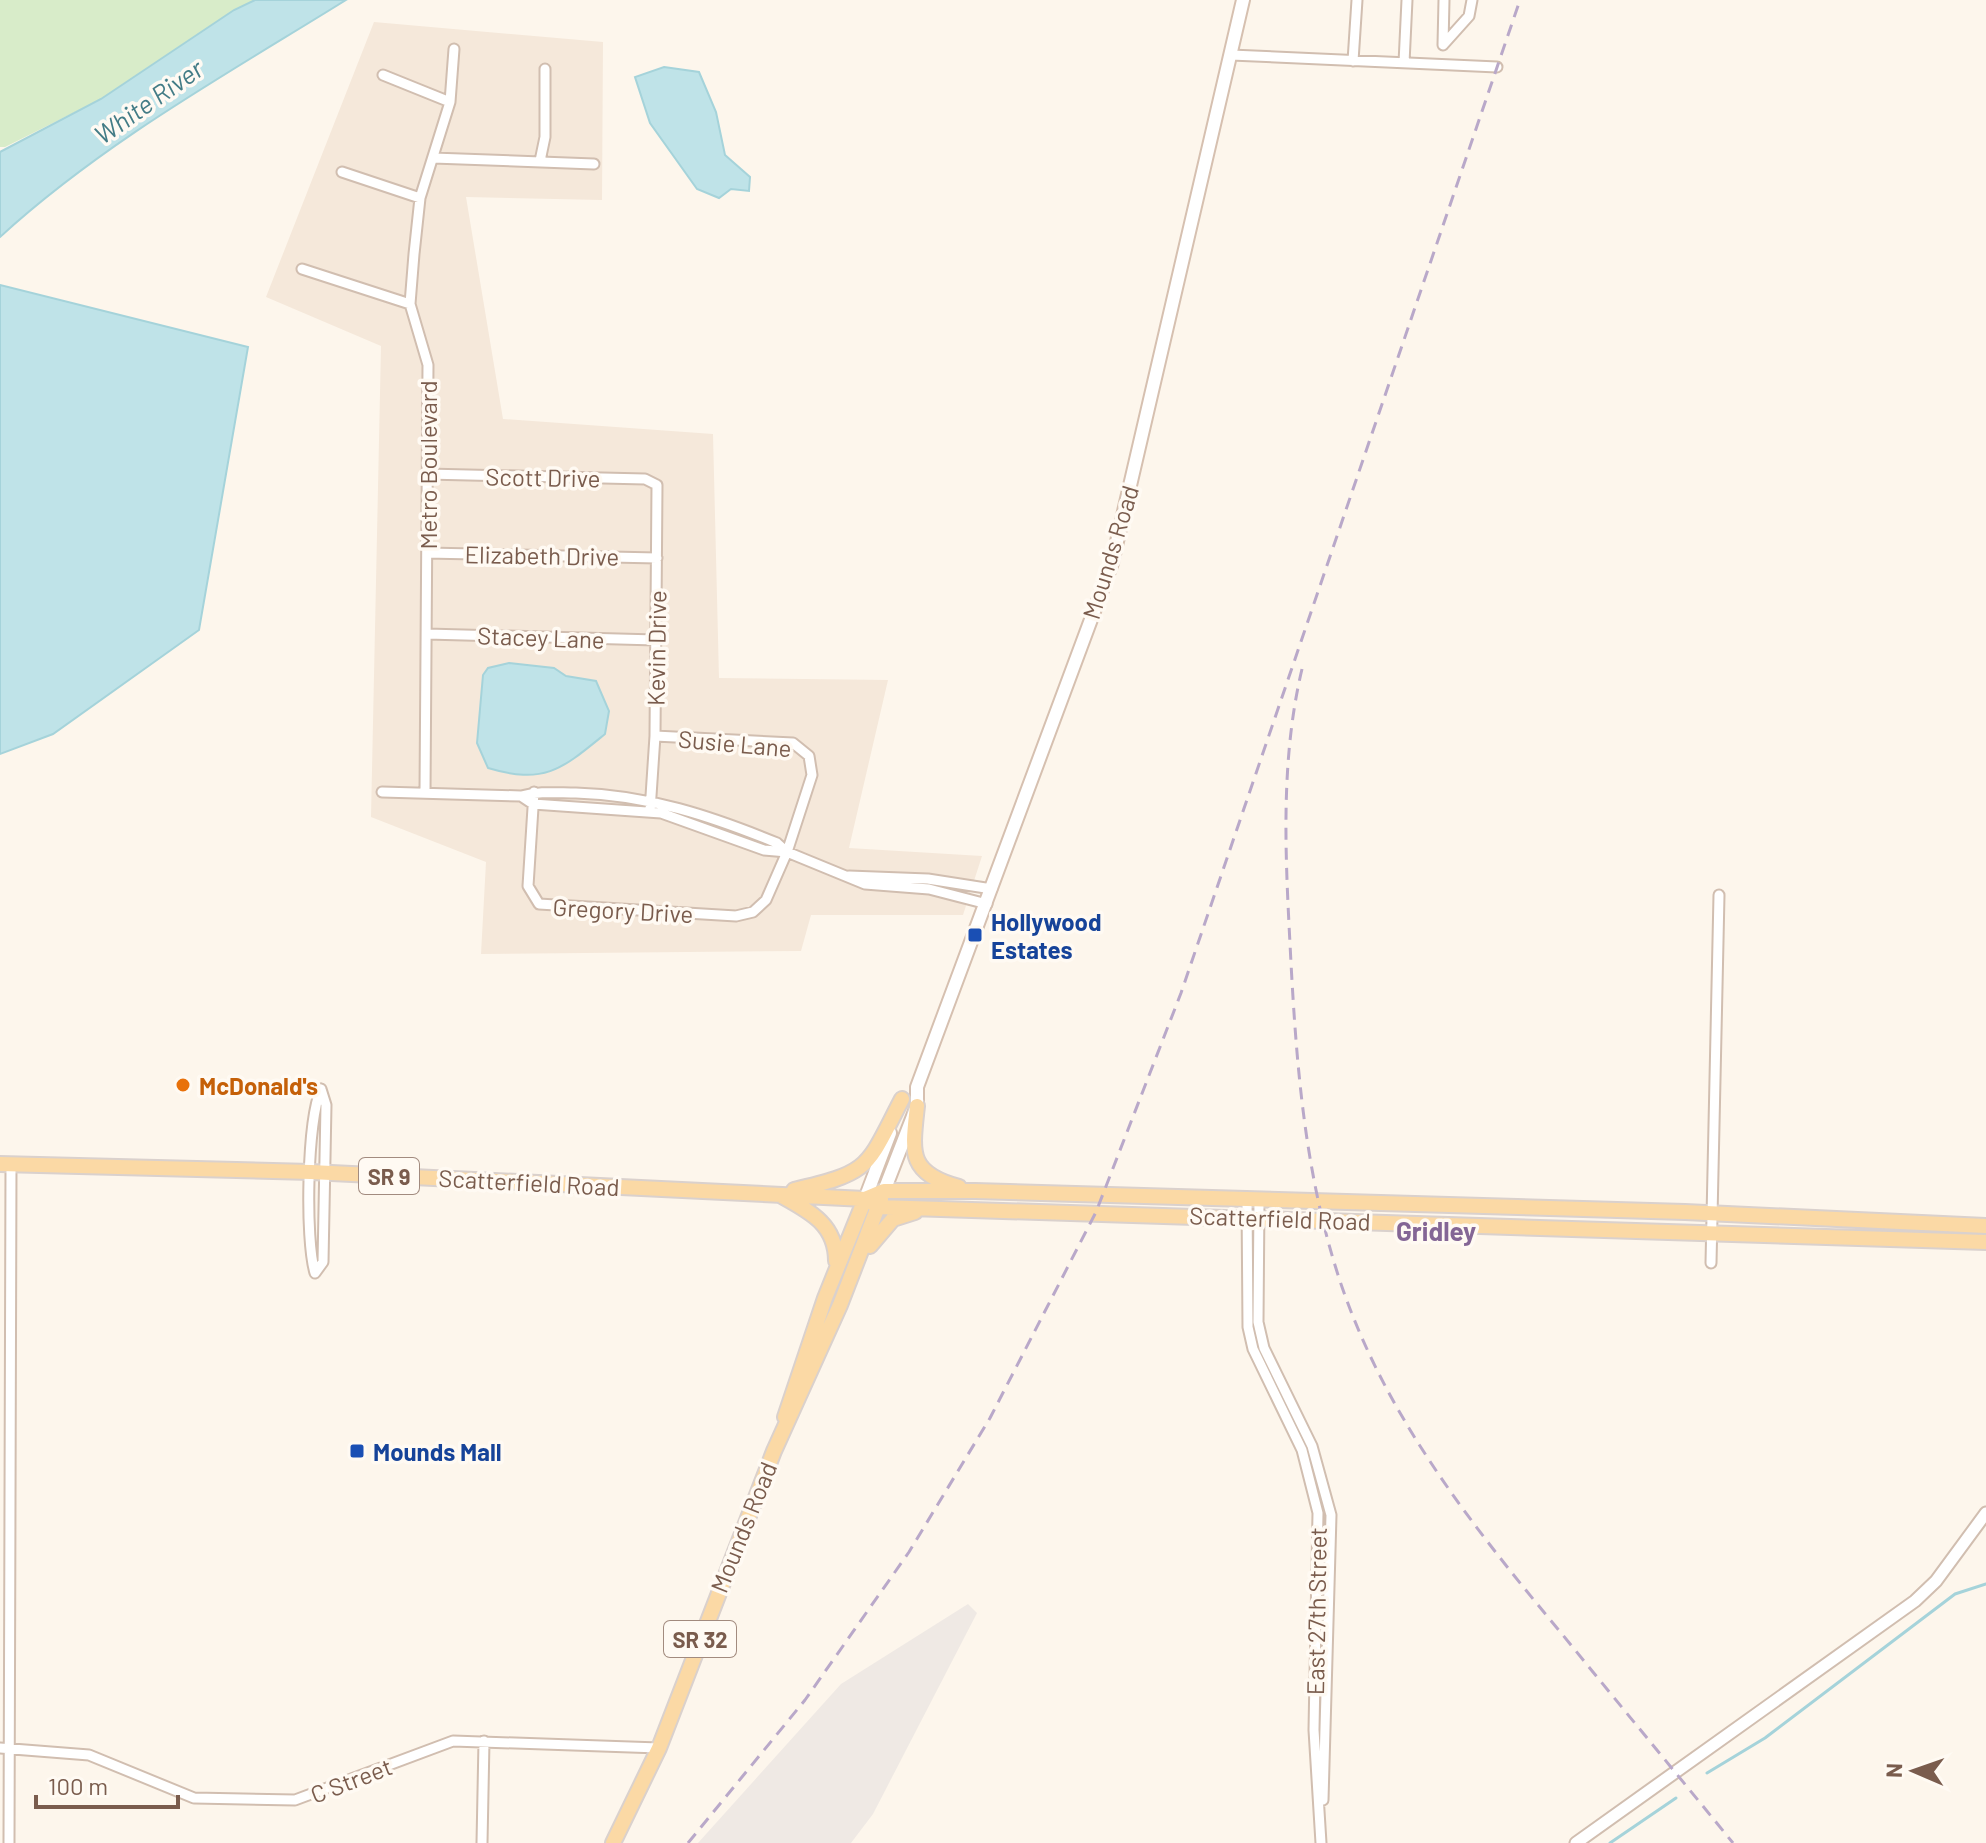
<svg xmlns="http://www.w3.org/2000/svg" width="1986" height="1843" font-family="Barlow,sans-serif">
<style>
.residential{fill:#f5e8da}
.industrial{fill:#efe9e4}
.green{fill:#d8ecc9}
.water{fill:#bfe3e8;stroke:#a5d3da;stroke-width:2}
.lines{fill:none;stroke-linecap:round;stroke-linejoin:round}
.stream{stroke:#a5d3da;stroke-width:3}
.minor-casing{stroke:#d1beb0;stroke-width:13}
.tertiary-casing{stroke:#d1beb0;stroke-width:15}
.secondary-casing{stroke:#d6c0b0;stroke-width:16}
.primary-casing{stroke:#dad1cd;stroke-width:18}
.minor{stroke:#fff;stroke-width:9}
.tertiary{stroke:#fff;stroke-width:11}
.secondary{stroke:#fff;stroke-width:12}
.primary{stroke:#fbd9a5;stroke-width:14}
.rail{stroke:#b9a8c9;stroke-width:3;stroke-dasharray:12 8;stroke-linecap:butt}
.transit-dot{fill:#1a4fb4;stroke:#fffaf3;stroke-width:3}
.food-dot{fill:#e8710a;stroke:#fffaf3;stroke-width:3}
.labels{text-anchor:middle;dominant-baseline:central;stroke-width:7;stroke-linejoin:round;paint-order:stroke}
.shield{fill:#fffaf3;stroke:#a28b7f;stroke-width:2}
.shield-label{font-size:22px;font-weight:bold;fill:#7a5c4d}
.street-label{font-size:24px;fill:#7a5c4d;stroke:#fffaf3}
.transit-label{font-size:24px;font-weight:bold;fill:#164399;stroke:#fffaf3;text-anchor:start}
.food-label{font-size:24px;font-weight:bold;fill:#c56008;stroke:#fffaf3;text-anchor:start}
.water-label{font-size:26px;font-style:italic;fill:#437c86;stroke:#fffaf3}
.neighbourhood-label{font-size:26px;font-weight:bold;fill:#846695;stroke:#fffaf3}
</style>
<rect width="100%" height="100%" fill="#fdf6ec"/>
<path class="residential" d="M374,22L603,42L602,200L466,197L503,419L713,434L719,678L888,680L849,848L982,856L963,915H811L801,951L481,954L486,862L371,817L381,346L266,297Z"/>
<path class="industrial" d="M968,1604L977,1613L873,1814L851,1843H698L841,1684Z"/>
<path class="green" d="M0,0H255L101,99L5,147H0Z"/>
<path class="water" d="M255,0H346C227,74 104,142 0,237V152L101,99L234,10Z
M664,67L699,72L716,112L725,155L750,177L749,191L731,189L719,198L697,189L650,123L635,77Z
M0,285L248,347L199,630L53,734L0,754Z
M509,663L554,668L566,676L596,681L609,711L605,734C562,769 545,785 488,768L477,743L483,675L488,668Z"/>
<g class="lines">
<path class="stream" d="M1707,1773L1765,1738L1955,1594L1986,1584
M1610,1843L1676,1798"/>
<g class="minor-casing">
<path id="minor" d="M1443,45L1469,16L1472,0
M1443,45L1444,0
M1231,55L1497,67
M1353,61L1357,0
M1404,63L1407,0
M383,75L450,102
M433,158L594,164
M540,161L545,137V69
M342,172L420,198
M302,269L410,304
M427,474L645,479L657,485L655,736L650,811
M427,553L657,558
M427,634L656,640
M382,792L521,796C539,791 557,793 576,793C648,795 711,816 777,843L787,852
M425,792L428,365L410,304L414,254L420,198L450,102L454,49
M534,792L528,886L539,904L736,916L753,912L766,900L787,852L812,775L809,756L793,743L655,736
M521,796L533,804L661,813L764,850L787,852L865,884L929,889L987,904
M849,876L928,879L992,889
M1247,1200L1248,1327L1253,1349L1302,1450L1318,1513L1314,1730L1321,1843
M1259,1201L1258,1322L1264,1348L1312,1446L1331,1515L1323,1800
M1711,1263L1719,895
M315,1273L323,1262L326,1105L321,1089
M315,1273C305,1239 307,1121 321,1089
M0,1748L89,1755L194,1798L295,1800L453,1741L659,1748
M9,1843L11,1165
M482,1843L484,1741"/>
</g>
<g class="tertiary-casing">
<path id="tertiary" d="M1576,1843L1915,1601L1936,1581L1986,1513"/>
</g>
<g class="secondary-casing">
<path id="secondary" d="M884,1191L917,1106V1087L1112,563L1243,0
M865,1199L890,1133"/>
</g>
<g class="primary-casing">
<path id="primary" d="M917,1106C912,1152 907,1173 959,1187
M0,1164L311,1172L865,1199L884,1191H975L1685,1212L1986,1226
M794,1190C872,1172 866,1168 902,1099
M782,1196C811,1212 836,1225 836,1261
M865,1199L879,1207L1986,1242
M870,1246L893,1219L915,1212
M785,1417L825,1298L865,1199
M613,1843L659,1748L774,1451L840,1305L881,1199"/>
</g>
<use href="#minor" class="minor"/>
<use href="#tertiary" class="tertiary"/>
<use href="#secondary" class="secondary"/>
<use href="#primary" class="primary"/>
<path class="rail" d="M1302,669C1279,766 1286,865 1291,963C1297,1074 1306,1181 1342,1287C1388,1420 1473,1527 1562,1634C1619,1704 1676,1773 1733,1843
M688,1843L805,1700L909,1552L990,1418L1096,1212L1181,993L1520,0"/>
</g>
<g class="transit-dot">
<rect x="967" y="927" width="16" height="16" rx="4"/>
<rect x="349" y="1443" width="16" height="16" rx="4"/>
</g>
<circle class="food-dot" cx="183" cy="1085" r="8"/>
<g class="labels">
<g class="shield">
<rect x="359" y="1158" width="60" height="36" rx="6"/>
<rect x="664" y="1621" width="72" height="36" rx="6"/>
</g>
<g class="shield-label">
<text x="389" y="1176">SR 9</text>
<text x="700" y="1639">SR 32</text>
</g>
<g class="street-label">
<text transform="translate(427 465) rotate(-90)">Metro Boulevard</text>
<text transform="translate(543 477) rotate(1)">Scott Drive</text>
<text transform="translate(1110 552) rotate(-73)">Mounds Road</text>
<text transform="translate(542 555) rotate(1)">Elizabeth Drive</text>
<text transform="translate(541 637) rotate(2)">Stacey Lane</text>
<text transform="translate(656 648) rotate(-89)">Kevin Drive</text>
<text transform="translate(735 743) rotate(5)">Susie Lane</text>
<text transform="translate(623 910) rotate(3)">Gregory Drive</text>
<text transform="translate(529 1182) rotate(3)">Scatterfield Road</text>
<text transform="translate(1280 1218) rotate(2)">Scatterfield Road</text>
<text transform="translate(743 1527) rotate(-68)">Mounds Road</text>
<text transform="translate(1316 1611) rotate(-89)">East 27th Street</text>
<text transform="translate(351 1780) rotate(-21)">C Street</text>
</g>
<g class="transit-label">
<text x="991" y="921">Hollywood<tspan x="991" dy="28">Estates</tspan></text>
<text x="373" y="1451">Mounds Mall</text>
</g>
<g class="food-label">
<text x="199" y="1085">McDonald's</text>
</g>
<g class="water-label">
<text transform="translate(148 101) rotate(-35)">White River</text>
</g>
<g class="neighbourhood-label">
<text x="1436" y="1230">Gridley</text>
</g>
</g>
<g transform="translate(1914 1771) rotate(272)" stroke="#fffaf3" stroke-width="6" paint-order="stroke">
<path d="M0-6L14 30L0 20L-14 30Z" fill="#7a5c4d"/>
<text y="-12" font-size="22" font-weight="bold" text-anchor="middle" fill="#7a5c4d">N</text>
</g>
<path d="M36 1795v12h142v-12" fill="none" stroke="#7a5c4d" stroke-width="4"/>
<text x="48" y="1795" font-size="24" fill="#7a5c4d" stroke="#fffaf3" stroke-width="6" paint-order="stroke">100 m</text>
</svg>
